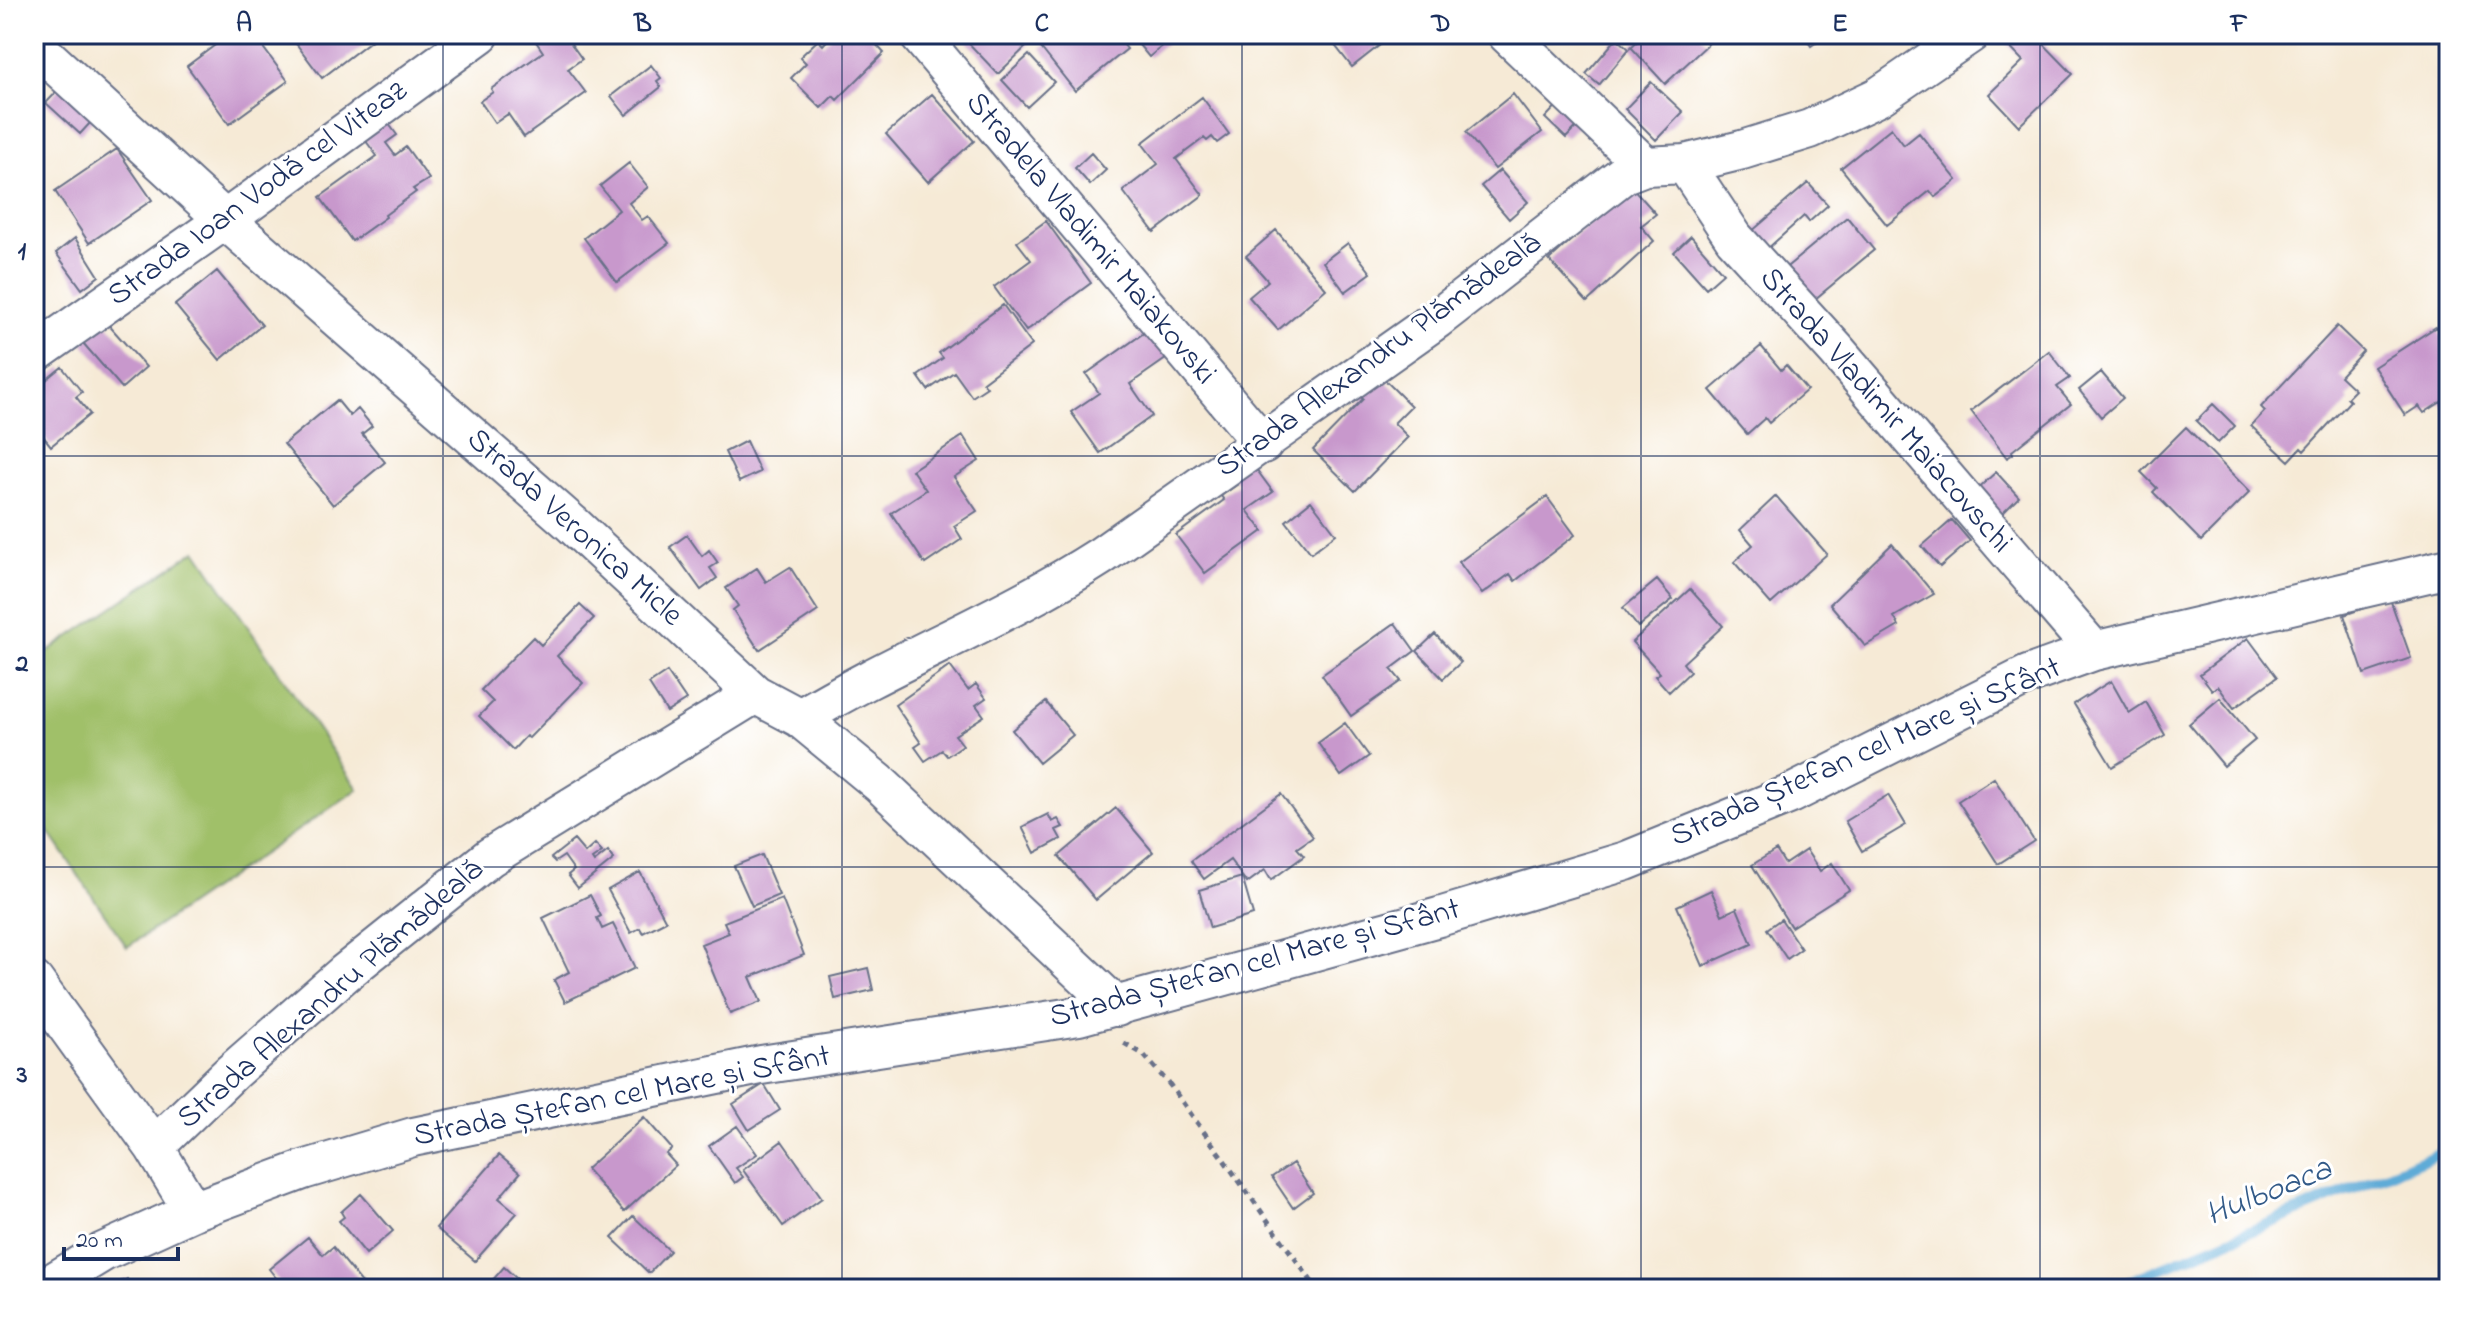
<svg xmlns="http://www.w3.org/2000/svg" width="2483" height="1323" font-family="'Indie Flower',sans-serif">
<style>
.green{fill:#a0c069;stroke:#5e7864;stroke-width:2}
.lines{fill:none;stroke-linecap:round;stroke-linejoin:round}
.stream{stroke:#5eabd7;stroke-width:11}
.building{fill:#c898cc}
.minor-casing{stroke:#687088;stroke-width:42}
.path{stroke:#687088;stroke-width:5;stroke-dasharray:6 6;stroke-linecap:butt}
.minor{stroke:#fff;stroke-width:38}
.grid{fill:none;stroke:#1b2f5e;stroke-width:2;stroke-opacity:0.55}
.labels{text-anchor:middle;dominant-baseline:central;stroke-width:6;stroke-linejoin:round;paint-order:stroke}
.street-label{font-size:32px;fill:#1b2f5e;stroke:#fff}
.water-label{font-size:34px;font-style:italic;fill:#325a88;stroke:#fff}
.neatline{fill:none;stroke:#1b2f5e;stroke-width:3}
.grid-label{font-size:26px;text-anchor:middle;font-weight:bold;fill:#1b2f5e}
</style>
<rect width="100%" height="100%" fill="#fff"/>
<filter id="ink" filterUnits="userSpaceOnUse"><feTurbulence type="fractalNoise" baseFrequency=".0125" numOctaves="2"/><feDisplacementMap in="SourceGraphic" scale="16" xChannelSelector="R" yChannelSelector="G"/><feConvolveMatrix kernelMatrix="1 2 1 2 8 2 1 2 1" color-interpolation-filters="sRGB"/></filter>
<filter id="wash" filterUnits="userSpaceOnUse"><feTurbulence type="fractalNoise" baseFrequency=".006" numOctaves="4" result="noise"/><feDisplacementMap in="SourceGraphic" scale="32" xChannelSelector="R" yChannelSelector="G"/><feGaussianBlur stdDeviation="1.8" result="paint"/><feColorMatrix in="noise" values="0 0 0 0 0 0 0 0 0 0 0 0 0 0 0 0 0 1.4 0 .05"/><feComposite in="paint" operator="in"/></filter>
<g filter="url(#wash)">
<rect width="100%" height="100%" fill="#f6ead6"/>
<path class="green" d="M196,550L358,789L127,947L34,810V661Z"/>
<g class="lines">
<path class="stream" d="M2111,1289L2449,1149"/>
</g>
<g id="blocks">
<path class="building" d="M230,34H253L288,81L229,124L187,66Z
M289,34H369L373,39L322,78Z
M543,34H564L582,59L568,69L586,93L524,137L508,114L495,123L480,101L493,92L491,89L543,52L535,40Z
M833,34H878L872,40L884,53L837,100L833,96L821,108L791,78L806,63L800,57L818,40L823,45Z
M960,34H998L1005,41L1012,34H1025L1032,41L998,74Z
M1059,34H1115L1127,49L1075,91L1041,48Z
M1130,34H1177L1149,57Z
M1326,34H1394L1352,67Z
M1645,34H1699L1708,44L1665,84L1631,47Z
M1803,34H1828L1811,46Z
M2006,34H2034L2073,74L2019,126L1989,94L2023,61L2001,38Z
M1617,38L1629,49L1599,85L1586,74Z
M1029,55L1054,82L1027,107L1002,80Z
M651,65L661,78L657,81L661,87L626,115L611,96Z
M68,80L101,111L80,134L46,103Z
M1651,82L1683,112L1656,140L1625,109Z
M932,94L974,141L928,182L886,134Z
M1513,94L1542,132L1495,169L1466,132Z
M1202,97L1229,134L1217,143L1212,137L1207,141L1204,138L1176,159L1203,195L1154,232L1123,191L1158,164L1142,143Z
M1564,98L1585,118L1566,138L1545,118Z
M380,112L397,135L386,143L395,155L406,147L429,179L413,189L416,192L385,215L386,217L352,241L320,197L377,156L357,129Z
M1891,128L1904,145L1919,133L1957,180L1935,197L1930,191L1887,225L1841,168Z
M117,149L152,200L89,243L55,191Z
M1091,153L1106,170L1090,185L1075,168Z
M629,163L648,187L629,203L642,220L648,216L669,243L617,282L584,238L619,210L600,186Z
M1500,170L1528,202L1509,219L1481,186Z
M1808,183L1828,205L1809,222L1804,216L1766,250L1751,232Z
M1631,186L1656,214L1641,226L1654,241L1587,302L1549,260Z
M1847,217L1874,250L1809,304L1782,271Z
M1046,221L1091,283L1026,331L994,287L1031,260L1017,242Z
M1276,230L1326,289L1278,330L1249,297L1268,281L1246,256Z
M1691,236L1723,273L1706,288L1674,252Z
M75,238L99,276L82,289L56,253Z
M1348,243L1371,273L1345,292L1323,262Z
M217,271L262,325L220,360L175,305Z
M1003,305L1032,345L983,382L987,387L972,397L954,372L928,390L918,376L943,358L939,353Z
M106,322L146,367L122,388L83,343Z
M2337,326L2363,351L2340,376L2355,390L2347,398L2350,401L2304,451L2301,448L2289,461L2251,426L2265,411L2261,407Z
M2436,327L2449,347V410L2447,412L2441,402L2424,413L2419,406L2405,415L2374,367Z
M1151,328L1170,356L1130,384L1152,416L1100,453L1071,412L1099,393L1086,374Z
M1761,346L1781,370L1786,365L1807,390L1769,423L1765,418L1747,434L1710,390Z
M2049,351L2070,378L2057,387L2071,404L2012,451L2013,454L2007,458L1971,411Z
M62,367L82,392L76,397L90,414L51,446L34,425V390Z
M1374,369L1411,406L1394,423L1408,437L1355,491L1313,450L1363,399L1353,390Z
M2101,372L2123,398L2101,417L2079,390Z
M337,400L350,416L358,409L372,426L362,434L385,462L333,505L284,444Z
M2213,404L2235,426L2218,443L2196,421Z
M2186,427L2250,492L2201,541L2153,492L2157,488L2141,472Z
M963,436L979,461L954,477L977,511L954,526L962,539L925,564L891,513L926,490L912,470Z
M746,441L760,472L739,482L725,452Z
M1248,458L1273,492L1247,510L1263,531L1205,573L1176,535L1224,500L1221,496L1238,484L1229,472Z
M1996,472L2019,497L1998,518L1974,492Z
M1776,496L1827,554L1771,604L1734,562L1753,545L1740,530Z
M1547,497L1575,535L1515,581L1510,574L1482,594L1459,562Z
M1311,501L1336,534L1311,553L1286,521Z
M1952,520L1970,541L1940,567L1922,546Z
M687,535L702,556L709,550L718,563L710,568L717,578L701,590L670,547Z
M1892,544L1934,594L1894,617L1899,626L1865,646L1830,604Z
M790,567L818,611L759,650L733,610L738,606L726,588L757,568L766,582Z
M1657,580L1673,599L1638,627L1623,608Z
M1690,589L1723,626L1683,663L1690,672L1669,692L1655,676L1660,673L1632,642Z
M2390,599L2411,658L2364,674L2344,615Z
M580,605L594,618L557,656L583,683L529,738L526,736L513,750L479,716L493,702L481,690L533,637L541,645Z
M1395,623L1415,651L1391,669L1401,681L1351,716L1322,675Z
M1435,634L1461,662L1443,679L1417,651Z
M2248,638L2277,677L2234,708L2218,686L2212,690L2200,674Z
M950,666L968,690L976,684L986,698L976,705L984,716L955,735L963,745L947,756L942,750L925,761L915,747L921,743L895,705Z
M667,672L686,700L667,712L649,684Z
M2111,681L2129,713L2146,702L2165,735L2112,767L2074,704Z
M2220,698L2255,740L2224,766L2189,724Z
M1046,702L1073,735L1039,763L1012,730Z
M1345,723L1369,756L1341,776L1318,743Z
M1994,778L2034,841L1998,864L1958,801Z
M1281,794L1313,837L1297,848L1304,856L1271,880L1265,870L1247,883L1230,860L1204,879L1191,861Z
M1888,795L1906,825L1862,851L1845,821Z
M1116,808L1153,852L1096,900L1059,856Z
M1048,814L1052,822L1058,819L1063,827L1056,830L1061,839L1035,853L1022,827Z
M574,840L585,853L595,844L602,852L592,859L594,862L608,851L614,859L578,888L568,875L574,870L564,856L555,862L551,858Z
M1776,850L1785,864L1806,850L1820,871L1832,863L1849,890L1791,927L1752,865Z
M762,855L779,895L752,906L734,866Z
M640,872L666,921L643,933L640,928L631,933L608,890Z
M1242,877L1253,915L1210,928L1199,890Z
M1711,890L1722,915L1737,908L1752,944L1703,966L1677,906Z
M590,895L601,916L597,918L602,929L613,924L635,968L565,1002L554,980L569,972L543,918Z
M782,899L804,955L750,977L761,1002L730,1014L701,944L729,933L724,922Z
M1781,919L1801,949L1787,959L1767,929Z
M868,968L873,990L835,999L830,977Z
M764,1084L780,1110L749,1130L733,1104Z
M644,1117L672,1149L666,1154L676,1165L624,1212L586,1169Z
M737,1126L757,1154L736,1168L743,1177L735,1183L709,1146Z
M782,1141L822,1198L783,1226L743,1170Z
M499,1155L520,1173L499,1198L517,1213L475,1261L436,1228Z
M1293,1163L1313,1193L1293,1208L1272,1177Z
M361,1194L393,1231L366,1254L339,1221L344,1217L341,1212Z
M633,1216L670,1251L649,1273L612,1238Z
M308,1237L323,1255L333,1247L367,1289H285L269,1269Z
M504,1267L528,1289H485Z
M127,1279L132,1289H105Z"/>
</g>
</g>
<g filter="url(#ink)">
<use href="#blocks" fill-opacity="0" stroke="#687088" stroke-width="2"/>
<g class="lines">
<g class="minor-casing">
<path id="minor" d="M918,34L1263,444
M1507,34L1645,166
M34,45L225,220L571,523L755,694L800,718L879,783L1117,1007
M1685,164L1734,238L1836,350L2094,651
M34,354L225,220L480,34
M800,718C898,659 1005,618 1101,556L1437,319L1624,174L1645,166L1685,164L1742,150L1810,129L1878,97L1970,34
M34,981L154,1147L193,1211
M154,1147L232,1072L345,973L490,857L755,694
M42,1289L103,1252L193,1211L303,1170L413,1137L761,1065L1079,1016L1439,917L1626,861L1791,794L2028,675L2094,651L2449,568"/>
</g>
<path class="path" d="M1124,1043L1143,1054L1170,1085L1317,1289"/>
<use href="#minor" class="minor"/>
</g>
</g>
<path class="grid" d="M443,34V1289M842,34V1289M1242,34V1289M1641,34V1289M2040,34V1289M34,456H2449M34,867H2449"/>
<g class="labels">
<g class="street-label">
<text transform="translate(258 194) rotate(-36)">Strada Ioan Vodă cel Viteaz</text>
<text transform="translate(1090 239) rotate(50)">Stradela Vladimir Maiakovski</text>
<text transform="translate(1379 356) rotate(-36)">Strada Alexandru Plămădeală</text>
<text transform="translate(1885 411) rotate(49)">Strada Vladimir Maiacovschi</text>
<text transform="translate(574 528) rotate(42)">Strada Veronica Micle</text>
<text transform="translate(1866 753) rotate(-24)">Strada Ștefan cel Mare și Sfânt</text>
<text transform="translate(1255 964) rotate(-15)">Strada Ștefan cel Mare și Sfânt</text>
<text transform="translate(331 995) rotate(-41)">Strada Alexandru Plămădeală</text>
<text transform="translate(622 1097) rotate(-11)">Strada Ștefan cel Mare și Sfânt</text>
</g>
<g class="water-label">
<text transform="translate(2269 1193) rotate(-22)">Hulboaca</text>
</g>
</g>
<rect width="2483" height="1323" fill="none" stroke="#fff" stroke-width="88"/>
<path d="M64 1247v12h114v-12" fill="none" stroke="#1b2f5e" stroke-width="4"/>
<text x="76" y="1247" font-size="24" fill="#1b2f5e" stroke="#ffffff" stroke-width="6" paint-order="stroke">20 m</text>
<rect x="44" y="44" width="2395" height="1235" class="neatline"/>
<g class="grid-label">
<text x="244" y="31">A</text>
<text x="643" y="31">B</text>
<text x="1042" y="31">C</text>
<text x="1441" y="31">D</text>
<text x="1840" y="31">E</text>
<text x="2239" y="31">F</text>
<text x="22" y="259">1</text>
<text x="22" y="671">2</text>
<text x="22" y="1082">3</text>
</g>
</svg>
